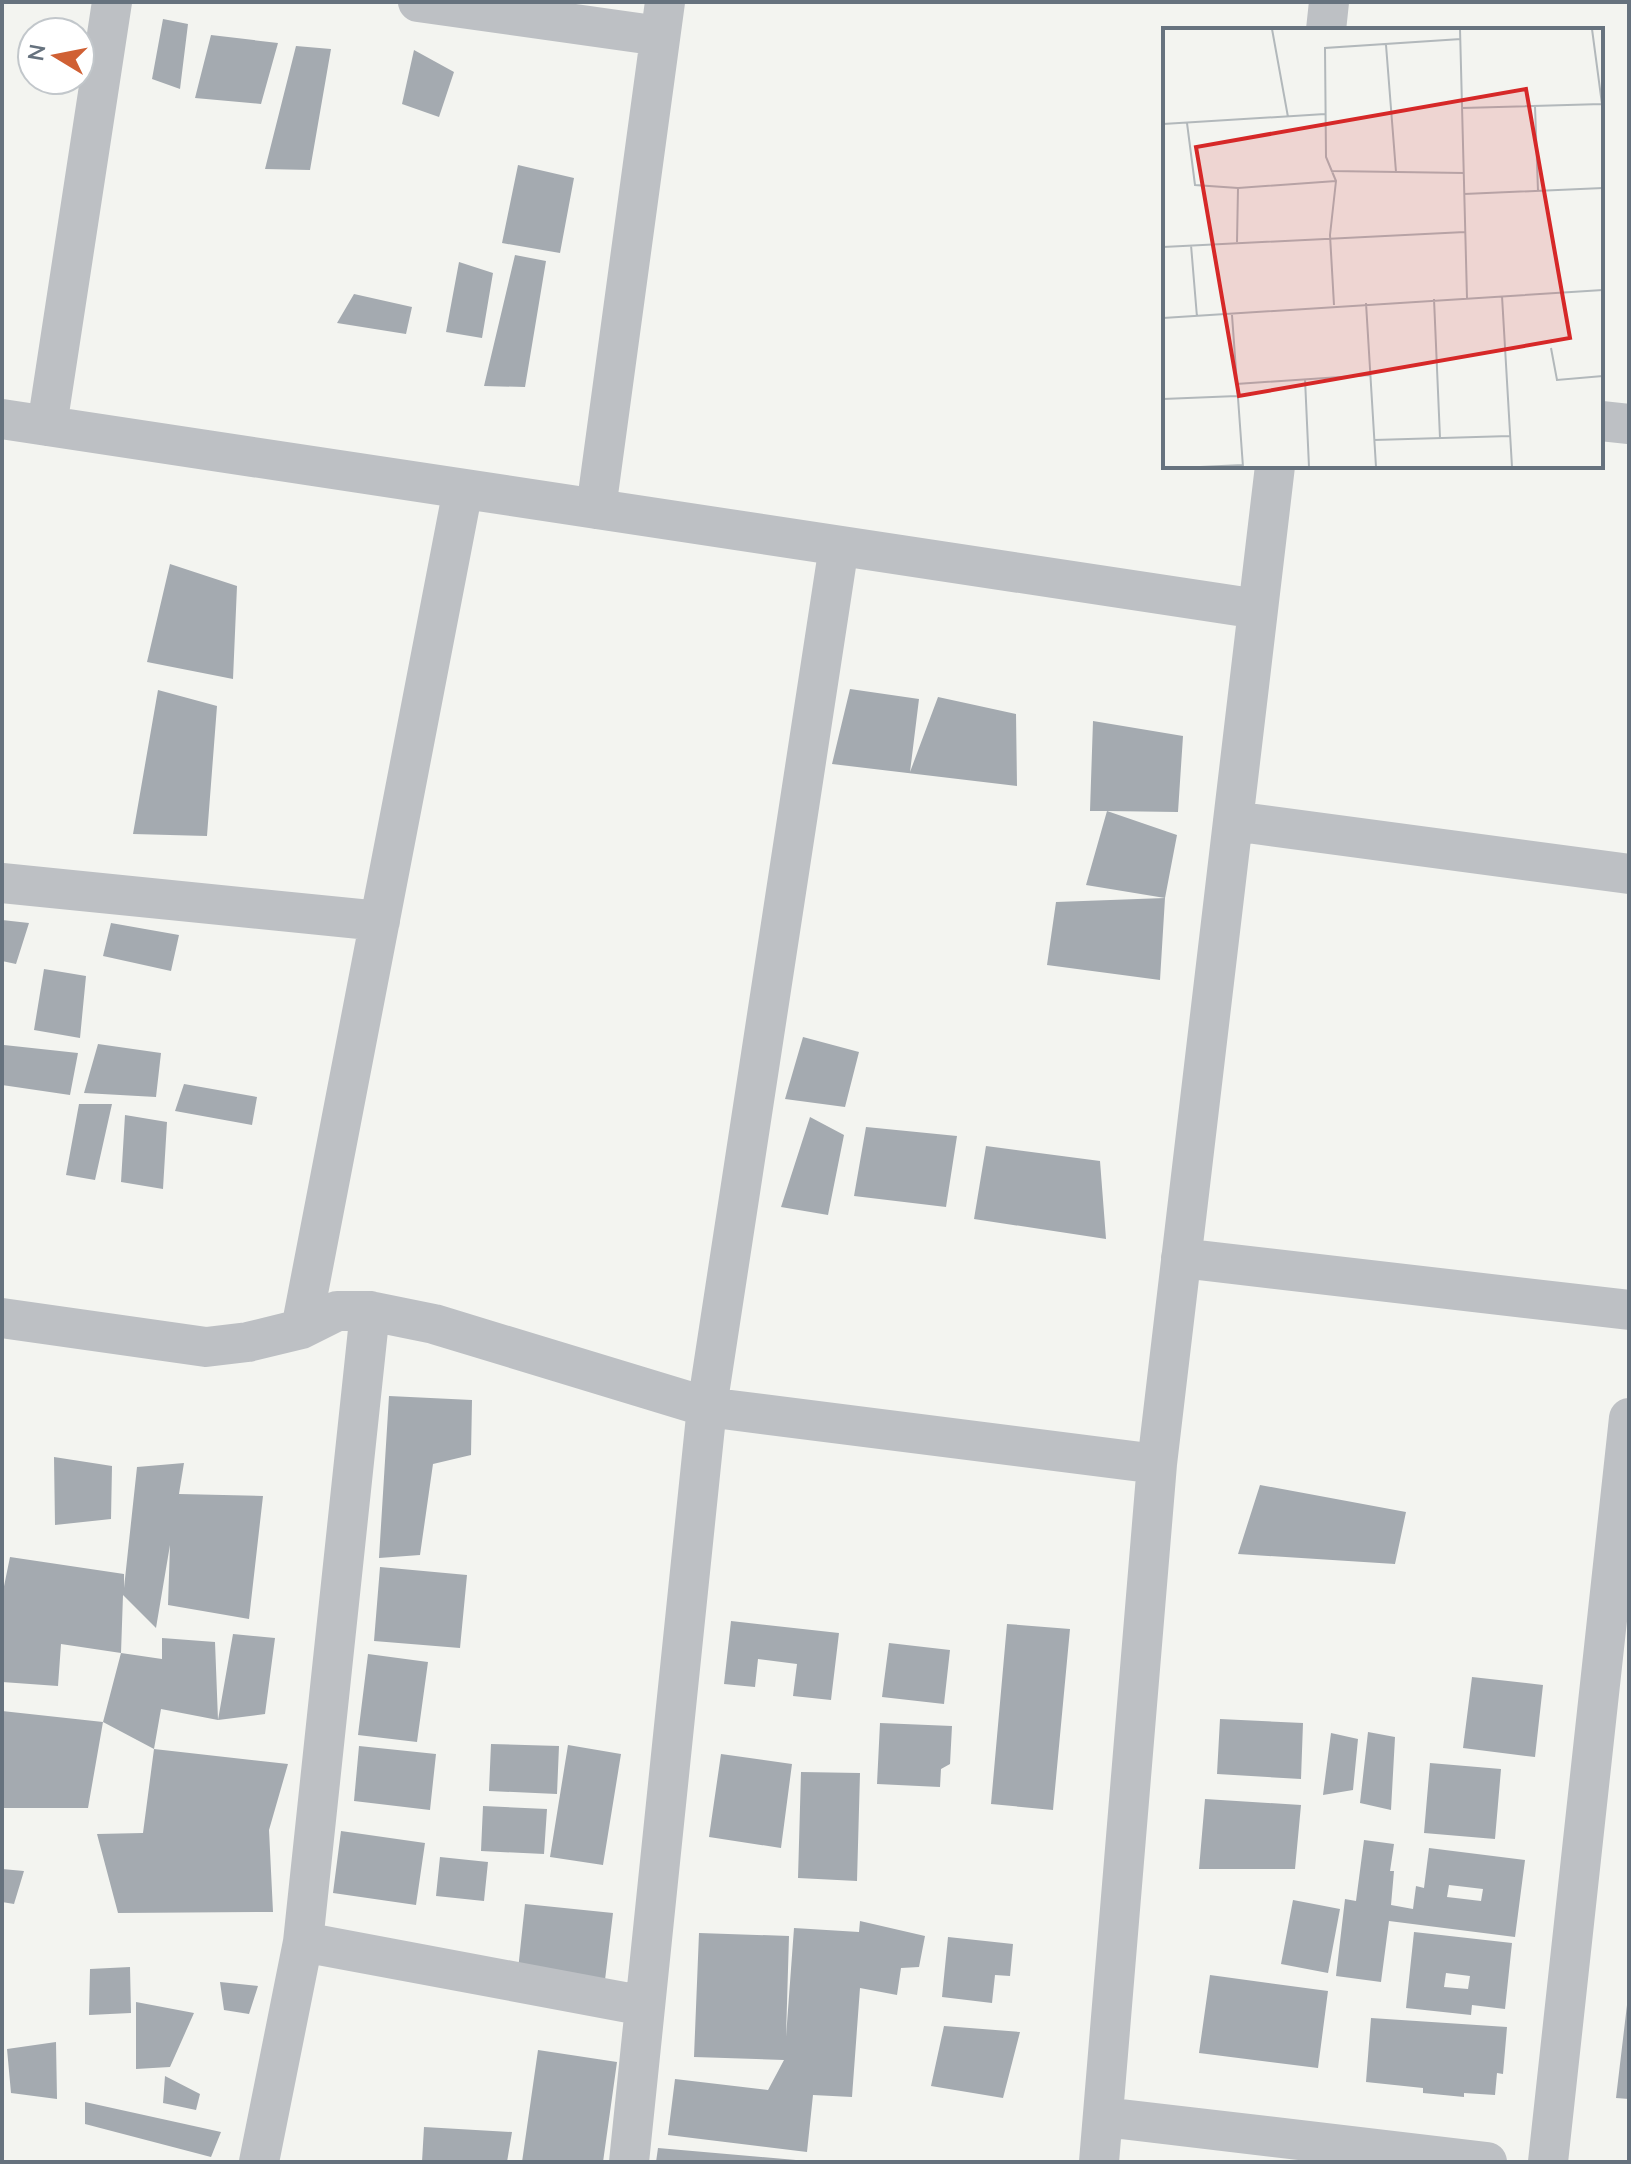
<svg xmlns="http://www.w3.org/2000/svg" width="1631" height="2164" font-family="'Nunito Sans',sans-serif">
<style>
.building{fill:#a4aab0;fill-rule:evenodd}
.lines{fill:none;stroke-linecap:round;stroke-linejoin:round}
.street{stroke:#bdc0c4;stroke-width:40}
.inset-road{fill:none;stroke:#b2b8bb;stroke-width:2}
.view{fill:#d62828;fill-opacity:0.15;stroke:#d62828;stroke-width:4}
.inset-edge{fill:none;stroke:#66727e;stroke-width:4}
</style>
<rect width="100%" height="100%" fill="#f3f4f0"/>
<path class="building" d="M163,19L188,24L180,89L152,79Z
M211,35L278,43L261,104L195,98Z
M296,46L331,49L310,170L265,169Z
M414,50L454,72L439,117L402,104Z
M518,165L574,178L560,253L502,243Z
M515,255L546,261L525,387L484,386Z
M459,262L493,273L482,338L446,332Z
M354,294L412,307L406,334L337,323Z
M170,564L237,586L233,679L147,662Z
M850,689L919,699L910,772L938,697L1016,714L1017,786L832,764Z
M158,690L217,706L207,836L133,834Z
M1093,721L1183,736L1178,812L1107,811L1177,835L1165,898L1160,980L1047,965L1056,902L1165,898L1086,885L1107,811H1090Z
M2,920L29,923L16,964L2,961Z
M111,923L179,935L171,971L103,956Z
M44,969L86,976L80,1038L34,1030Z
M803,1037L859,1052L845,1107L785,1099Z
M98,1044L161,1053L156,1097L84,1093Z
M4,1045L78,1053L70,1095L2,1085Z
M184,1084L257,1097L252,1125L175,1111Z
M79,1104H112L95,1180L66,1175Z
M125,1115L167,1122L163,1189L121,1182Z
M810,1117L844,1135L828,1215L781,1207Z
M866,1127L957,1136L946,1207L854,1196Z
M986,1146L1100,1161L1106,1239L974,1219Z
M389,1396L472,1400L471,1455L433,1464L420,1555L379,1558Z
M54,1457L112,1466L111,1519L55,1525Z
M184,1463L179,1494L263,1496L249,1619L168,1605L170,1545L156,1628L123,1595L121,1653L61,1644L58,1686L2,1682V1596L10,1557L124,1574V1588L137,1467Z
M1260,1485L1406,1512L1395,1564L1238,1554Z
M380,1567L467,1575L460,1648L374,1641Z
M731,1621L839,1633L831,1700L793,1696L797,1664L758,1659L755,1687L724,1684Z
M1007,1624L1070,1629L1053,1810L991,1804Z
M233,1634L275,1638L265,1714L218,1720Z
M162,1638L215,1642L218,1720L161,1709L154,1749L103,1722L121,1653L162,1659Z
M889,1643L950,1650L944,1704L882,1697Z
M368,1654L428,1662L417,1742L358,1735Z
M1472,1677L1543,1685L1535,1757L1463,1748Z
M2,1711L103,1722L88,1808H2Z
M1220,1719L1303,1723L1301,1779L1217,1774Z
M880,1723L952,1726L950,1764L941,1769L940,1787L877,1784Z
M1368,1732L1395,1737L1391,1810L1360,1803Z
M1331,1733L1358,1739L1353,1790L1323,1795Z
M491,1744L559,1746L557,1794L489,1791Z
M568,1745L621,1754L603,1865L550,1857Z
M359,1746L436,1754L430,1810L354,1801Z
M154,1749L288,1764L269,1830L273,1912L118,1913L97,1834L143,1833Z
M721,1754L792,1764L781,1848L709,1837Z
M1430,1763L1501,1769L1495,1839L1424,1833Z
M801,1772L860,1773L857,1881L798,1878Z
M1205,1799L1301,1805L1295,1869H1199Z
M483,1806L547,1809L544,1854L481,1851Z
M341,1831L425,1843L416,1905L333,1893Z
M1364,1840L1394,1844L1390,1871H1394L1391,1905L1413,1909L1416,1886L1424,1888L1429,1848L1525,1860L1515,1937L1389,1921L1381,1982L1336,1976L1345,1899L1356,1901ZM1449,1885L1483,1889L1481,1901L1447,1897Z
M440,1857L488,1862L484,1901L436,1896Z
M2,1869L24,1871L14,1904L2,1902Z
M1293,1900L1340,1909L1328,1973L1281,1964Z
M525,1904L613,1913L605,1980L518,1970Z
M860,1921L925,1936L919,1967L901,1968L897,1995L860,1988L852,2097L813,2095L807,2152L668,2135L675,2079L768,2090L784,2060L694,2057L699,1933L789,1936L786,2037L794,1928L859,1932Z
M1414,1932L1512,1943L1505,2009L1472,2005L1471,2015L1406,2008ZM1446,1973L1470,1976L1468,1989L1444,1987Z
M948,1937L1013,1944L1010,1976L995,1975L992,2003L942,1997Z
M130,1967L131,2013L89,2015L90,1969Z
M1210,1975L1328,1991L1318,2068L1199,2053Z
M220,1982L258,1986L249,2014L224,2010Z
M136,2002L194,2013L170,2067L136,2069Z
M1627,2005H1629V2099L1616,2098Z
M1371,2018L1507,2027L1503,2074L1497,2073L1495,2095L1464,2093V2097L1423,2093V2088L1366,2082Z
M944,2026L1020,2032L1003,2098L931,2086Z
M56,2042L57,2099L11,2093L7,2049Z
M538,2050L617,2062L603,2162H522Z
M165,2076L200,2094L196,2110L163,2103Z
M85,2102L221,2132L211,2157L85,2124Z
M424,2127L512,2132L507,2162H422Z
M658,2148L796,2160V2162H656Z"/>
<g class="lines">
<path class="street" d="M418,2L660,36
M1326,30L1329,2
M2,419L1258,609
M1601,421L1629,424
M47,426L112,2
M596,509L665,2
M1233,821L1629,874
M2,883L380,921
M1181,1258L1629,1310
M2,1318L206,1347L248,1342L301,1329L337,1311H370L434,1324L707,1407L1157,1464
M301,1329L463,489
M303,1942L645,2006
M1104,2117L1487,2162
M259,2162L303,1942L370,1311
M629,2162L707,1407L839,546
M1099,2162L1157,1464L1275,466
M1548,2162L1629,1418"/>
</g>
<g transform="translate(1163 28)">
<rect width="440" height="440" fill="#f3f4f0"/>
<path class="inset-road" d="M109,1L125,89M297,1L304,270M429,1L439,76L440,139M223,17L233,144M372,78L375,163M299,80L439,76M24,95L32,157L75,160L173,153M0,96L162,86M168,143L301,145M301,166L440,160M74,214L75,160M28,217L34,289M0,219L302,204M339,268L349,439M271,271L277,410M203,275L213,439M171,277L167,207L173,153L163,129L162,20L298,11M69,287L80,439M0,290L440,262M388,320L394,352L440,348M142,351L146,439M73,356L207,347M0,371L74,368M211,412L347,408M37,439L80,437"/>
<path class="view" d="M363,61L407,310L76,368L33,119Z"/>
<rect width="440" height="440" class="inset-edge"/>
</g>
<rect width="1631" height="2164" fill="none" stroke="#66727e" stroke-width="8"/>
<g transform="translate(56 56) rotate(280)"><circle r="38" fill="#ffffff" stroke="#c2c7cb" stroke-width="2"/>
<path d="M0-6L14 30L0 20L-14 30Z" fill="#d06034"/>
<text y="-12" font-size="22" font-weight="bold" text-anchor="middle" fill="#66727e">N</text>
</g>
</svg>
